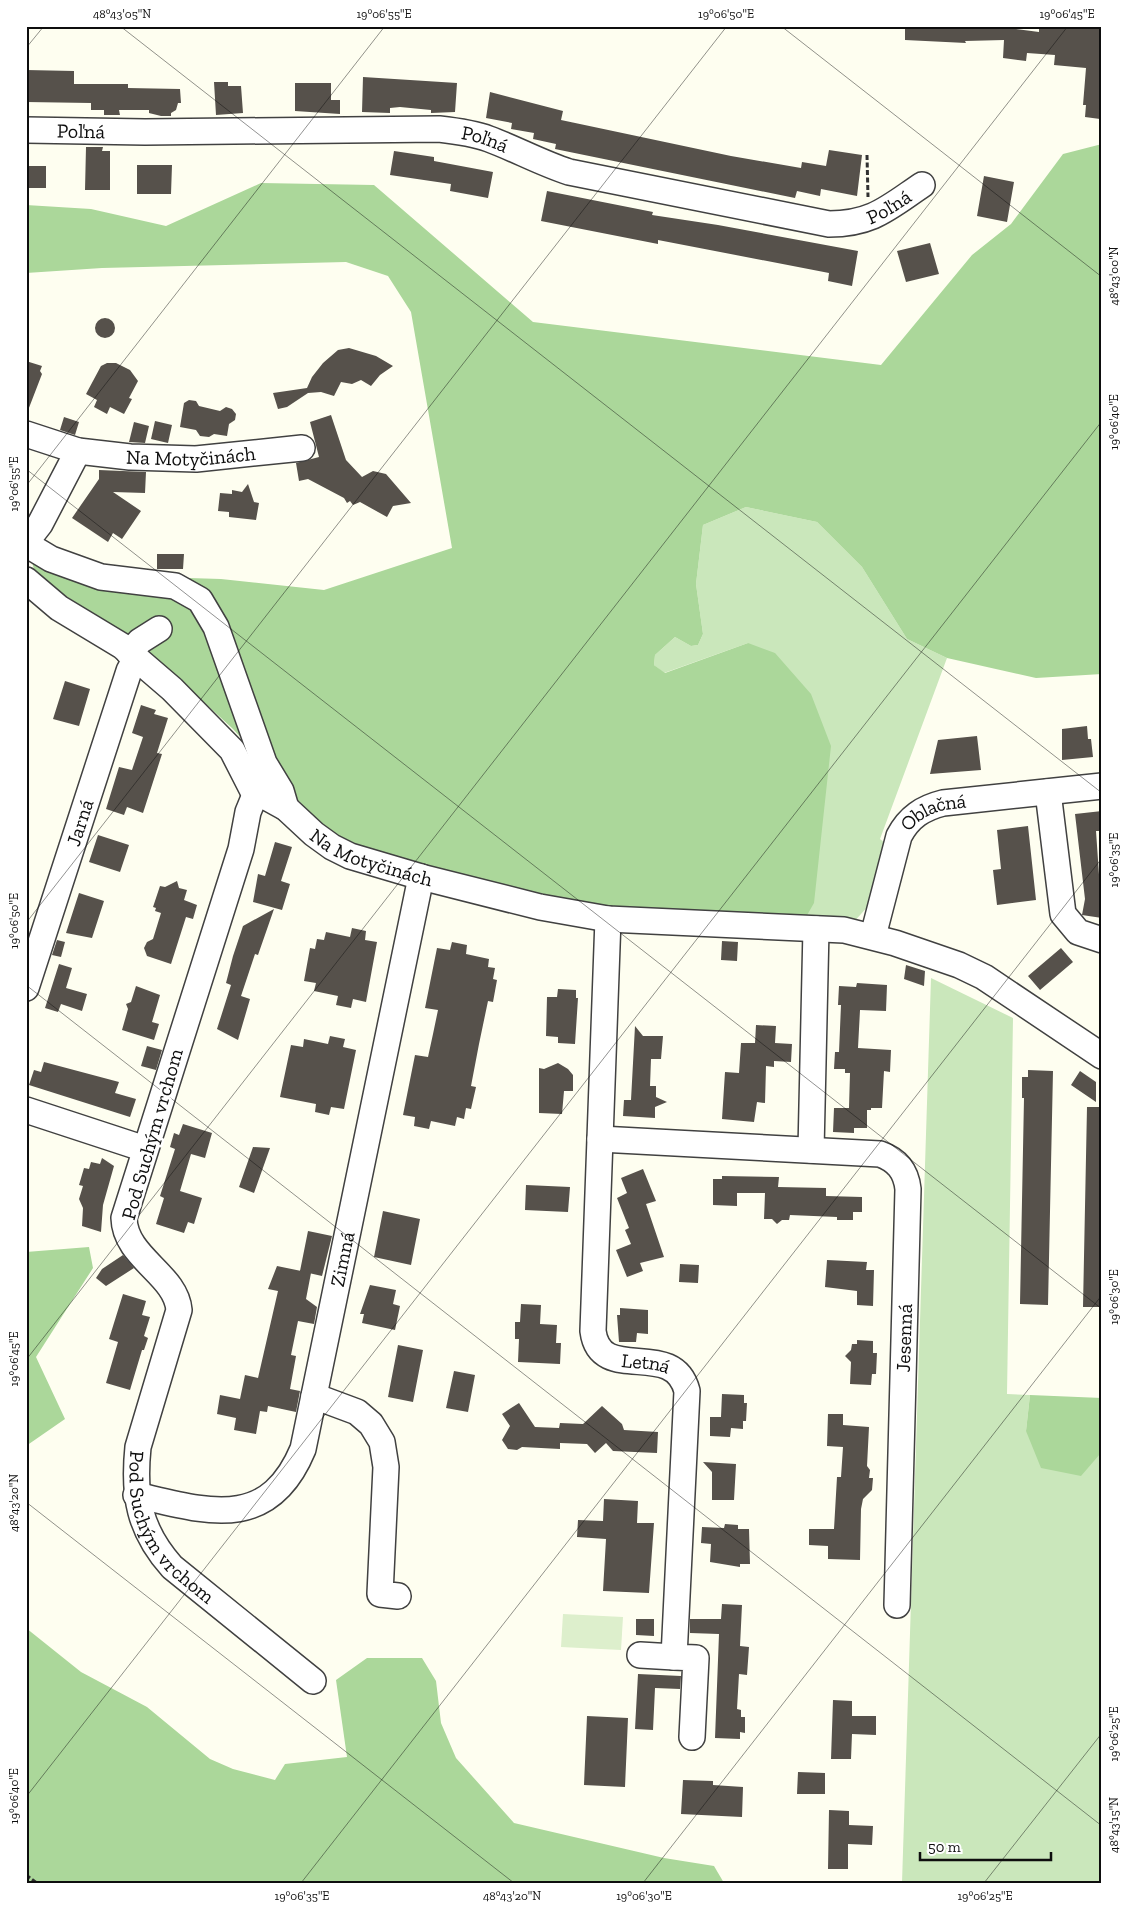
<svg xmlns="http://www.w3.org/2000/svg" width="1128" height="1909" font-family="'Zilla Slab',serif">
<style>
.green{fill:#cae7bb}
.forest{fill:#abd79a}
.pitch{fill:#ddefcc}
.building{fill:#56514b}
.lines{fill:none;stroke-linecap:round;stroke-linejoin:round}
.minor-casing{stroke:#414141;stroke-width:28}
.path{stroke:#303030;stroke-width:3;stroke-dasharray:5 2.5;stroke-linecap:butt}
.minor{stroke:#fff;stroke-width:25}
.ticks{fill:none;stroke:#0e0e0e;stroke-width:1;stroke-opacity:0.45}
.labels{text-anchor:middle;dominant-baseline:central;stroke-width:5;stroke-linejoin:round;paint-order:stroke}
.street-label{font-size:20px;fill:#0e0e0e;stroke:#fff}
.neatline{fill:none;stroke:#0e0e0e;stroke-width:2}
.ticks-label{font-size:12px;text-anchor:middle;fill:#0e0e0e}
</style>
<rect width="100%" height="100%" fill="#fefef0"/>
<path class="green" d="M746,507L817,522L862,567L907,639L947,658L880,839L885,843L870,904L852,924L806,917L748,643L664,673L654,665L655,655L675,637L691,646L698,645L703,634L696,584L703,525Z
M931,978L1013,1018L1007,1394L1030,1395L1026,1431L1100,1454L1102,1432V1883H902Z"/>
<path class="forest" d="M1102,144V674L1036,678L947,658L907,639L862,567L817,522L746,507L703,525L696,584L703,634L698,645L691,646L675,637L655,655L654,665L665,673L748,643L775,653L811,694L831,746L814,903L806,917L611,908L496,887L357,849L320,824L233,729L147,650L36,576L31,559L156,577L221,579L324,590L452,548L411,312L388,276L346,262L102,268L26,273V205L91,209L166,226L261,183L374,185L533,322L881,365L972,255L1011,224L1063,154Z
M89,1247L93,1268L36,1357L65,1419L26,1446V1252Z
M1030,1395L1102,1398L1100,1454L1081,1476L1041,1468L1026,1431Z
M26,1628L81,1672L147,1707L210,1759L233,1769L275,1780L285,1764L347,1757L336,1680L367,1658H422L436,1681L441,1723L456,1758L514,1823L664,1858L714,1866L724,1883H26Z"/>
<path class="pitch" d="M563,1614L623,1617L621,1650L561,1647Z"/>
<path class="building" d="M905,26H993L1039,32V26H1102L1100,119L1085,117L1086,105H1083L1086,68L1054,65L1055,55L1027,53L1026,61L1003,58L1004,40L965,41L966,43L905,40Z
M26,70L74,71V84H128V88L180,89L181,103H178L176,110L171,113V116H161L149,113V110H119L120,115H104V110H91V103L26,102Z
M363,77L457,83L455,112L431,113V110L400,107L390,108V113L362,112Z
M214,82H228V86H241L243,113L216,115Z
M295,83H331V100H340V114L295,111Z
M490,92L563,111L561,120L731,156L801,168L802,162L826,166L829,150L862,155L857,196L821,189L820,196L797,191L795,198L555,149L556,144L533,139L534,133L511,129L512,123L486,118Z
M86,147H103L102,151H110V190H85Z
M394,151L434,157V161L493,172L488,198L450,191L451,184L390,175Z
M137,165H172L171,194H137Z
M26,166H46V188H26Z
M984,176L1014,182L1007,222L977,216Z
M547,191L653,212L652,215L718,225L858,251L852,286L828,281L829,273L658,240V244L541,221Z
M930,243L939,274L906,282L897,251Z
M95 328a10 10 0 1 1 20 0a10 10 0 1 1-20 0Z
M349,348L376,356L393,366L380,375L371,386L361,380L352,384L341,382L334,396L321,392L308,393L287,407L278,409L273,393L307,388L312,377L323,363L338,350Z
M26,361L42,366L40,371L42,374L27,413Z
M107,363H116L130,370L138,381L129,398L132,399L124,414L110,407L107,414L94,407L97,400L86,394L101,366Z
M189,400L196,401L199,406L220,411L226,407L232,409L236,414L235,420L229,424L227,436L214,434L209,437L200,436L196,430L180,427L184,403Z
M331,415L346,460L362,477L373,471L386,474L411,503L393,506L387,517L360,502L353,505L350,501L347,503L344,498L308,479L299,481L296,463L319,457L310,422Z
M64,417L79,422L75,435L60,430Z
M155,421L172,425L168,443L151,439Z
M134,422L149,426L145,443L129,442Z
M99,470L146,472L145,493L113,492L141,511L122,539L113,533L108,542L72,518L99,479Z
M248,484L254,502L259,503L256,520L229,517V512L218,511L220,493L232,494V490L242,492Z
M157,554H184L183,569H157Z
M65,681L90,689L79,726L53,719Z
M141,705L156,710L154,714L168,718L157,753L162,754L143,813L127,807L124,815L106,809L119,767L132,770L143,737L132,733Z
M1087,726L1088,739H1091L1093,757L1062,760V729Z
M977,736L981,770L930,774L938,740Z
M1102,811V831H1096L1102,918L1082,915L1085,899L1075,814Z
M1028,826L1036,900L997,905L993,870L1001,869L997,830Z
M98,835L129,845L120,872L89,862Z
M275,842L292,847L281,881L290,884L282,910L253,902L258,874L265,876Z
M177,881L179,888L187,890L184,900L197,905L193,919L186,917L171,964L147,956L144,948L147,942L153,939L161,913L155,911L156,908L153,907L160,886L165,887Z
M79,893L104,901L92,938L66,933Z
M274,909L258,955L255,954L241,996L250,999L238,1040L217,1029L231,985L226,983L233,956L243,926Z
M352,928L366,931L365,940L377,942L366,1002L353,999L351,1008L336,1005L338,996L314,991L316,983L304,981L310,948L315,949L317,939L324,940L326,932L350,937Z
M57,940L65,942L61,957L52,955Z
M722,941L738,942L737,961L721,960Z
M452,942L467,945L466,954L489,959L488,967L495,968L493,979L497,980L493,1002L488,1001L479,1044L471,1086L476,1087L471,1109L466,1108L464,1119L457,1117L455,1126L431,1121L429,1129L414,1126L415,1117L403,1115L415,1055L428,1057L433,1034L438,1010L425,1008L437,948L450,950Z
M1061,948L1073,962L1040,990L1028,976Z
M59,964L72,968L66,988L87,994L82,1011L61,1004L58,1012L45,1008Z
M906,965L925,971L924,986L904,979Z
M857,983L887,985L886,1011L860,1010L858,1048L891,1050L890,1072L884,1071L882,1108H871V1110H867V1128H854V1133L833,1132L834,1108H849L850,1073H845V1069H834L835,1052H839L841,1005H838L839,986L856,987Z
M136,986L160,995L152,1022L159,1024L154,1040L122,1030L128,1009L126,1004L131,1002Z
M558,989L576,990V998H578L575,1044L558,1043V1037L546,1036L547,997H557Z
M756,1025L776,1026L775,1043L792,1044L791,1062L774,1061V1067L766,1066L765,1103L757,1102L754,1122L722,1119L725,1072L739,1073L741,1043H755Z
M635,1026L643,1036H663L661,1059H651L650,1086H656V1097L667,1102L655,1107V1118L623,1116L624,1100H631Z
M330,1036L345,1039L343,1047L356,1050L344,1109L331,1107L329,1115L315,1112L316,1104L280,1097L291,1045L303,1047L304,1039L328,1044Z
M147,1046L162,1050L156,1070L141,1066Z
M44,1062L119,1082L115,1093L136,1099L130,1117L29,1085L34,1070L41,1072Z
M558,1063L568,1069L573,1075V1091H564L562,1114L539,1113V1068L544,1069Z
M1028,1070L1053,1071L1048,1305L1020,1304L1024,1098H1022V1077H1028Z
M1080,1071L1096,1082V1102L1071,1085Z
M1087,1107H1102L1100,1307H1083Z
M183,1124L212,1133L205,1158L191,1154L180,1191L202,1198L194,1224L188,1222L184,1233L156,1224L164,1198L160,1196L175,1149L170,1147L174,1133L179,1135Z
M253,1147L270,1148L254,1193L239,1187Z
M102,1158L114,1166L103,1205L101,1232L82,1226L83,1208L79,1199L83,1186L79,1185L84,1168L89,1169L91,1162L100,1164Z
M643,1169L656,1201L646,1204L664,1257L640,1263L643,1271L627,1277L616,1250L631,1244L625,1230L629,1228L617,1198L627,1193L621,1178Z
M722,1176L779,1177L778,1187L826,1188V1196L862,1197V1212H853V1220H837V1217L790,1215L789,1220H782L777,1224L772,1219H764L765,1193H737V1206L713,1205V1179H722Z
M526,1185L570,1187L568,1212L525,1210Z
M383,1211L420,1219L411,1265L374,1257Z
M308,1231L332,1236L322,1276L300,1271Z
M123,1255L134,1268L106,1286L96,1278L102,1269Z
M827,1260L867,1262L866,1270H874L873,1306L857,1305V1291L825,1287Z
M680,1264L699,1265L698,1283L679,1282Z
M277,1266L311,1273L306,1299L317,1307L314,1324L298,1321L291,1355L296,1356L290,1389L300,1391L296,1412L268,1406L267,1412L260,1411L256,1434L234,1430L236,1418L217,1414L220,1395L240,1399L245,1375L258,1378L278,1291L268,1289Z
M370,1285L396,1290L393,1304L400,1306L395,1330L362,1323L364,1314H360Z
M123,1294L146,1301L142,1315L150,1317L144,1336L148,1338L144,1350H142L130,1390L106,1383L118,1342L109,1339Z
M521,1304L541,1305L540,1324L557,1325L556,1343H561L560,1364L518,1362L519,1339H515V1322H520Z
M620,1308L648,1310V1334L637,1333L636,1342H619L617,1315H620Z
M857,1340L873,1341V1353H877L876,1374H872L871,1385L850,1384L851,1362L845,1356L851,1350L852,1344H857Z
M398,1345L423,1350L413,1402L388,1397Z
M454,1371L475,1375L468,1412L446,1408Z
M722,1394L744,1395V1403H747L746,1421H743V1429L731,1428L730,1437L710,1436V1417H721Z
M519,1403L535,1427L559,1428L560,1423L583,1424L602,1406L622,1424L624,1430L658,1432L657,1453L613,1451L606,1443L595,1453L587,1444L560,1443V1449L522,1447L517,1450L508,1449L502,1440L510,1426L502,1414Z
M828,1414H843V1425L869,1427L867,1466L870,1470L869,1478H873L872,1490L863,1499L861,1509L860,1560L828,1559V1546L809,1545V1529H834L837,1477H841L843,1447L827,1446Z
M703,1462L736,1464L734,1500H712V1472Z
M604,1499L638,1501L637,1523H654L649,1593L603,1591L606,1539L577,1537L578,1520L603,1521Z
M725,1524L738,1525V1529H749L750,1564H740V1567L710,1562L711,1544L701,1543L702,1527L724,1528Z
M722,1604L742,1605L740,1646L749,1647L747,1675L739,1674L737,1709L741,1710V1717H745V1733L740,1732V1739L715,1738L719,1634L690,1633V1619H721Z
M636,1619H654V1636L636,1635Z
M638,1674L681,1676L680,1689L655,1688L653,1730L635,1729Z
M833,1700L852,1701V1716H876V1735L852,1734L851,1759H831Z
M587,1716L628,1718L625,1787L584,1785Z
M798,1772L825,1773V1794H797Z
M683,1780L713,1781V1785L743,1787L742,1817L681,1814Z
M829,1810L849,1811V1825L873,1826L872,1845L848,1844V1869H828Z"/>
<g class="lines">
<g class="minor-casing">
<g id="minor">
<path id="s1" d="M26,130L145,132L439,129C457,131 473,133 489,139C516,149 541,163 569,172L829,224C872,224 888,208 922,185"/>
<path id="s2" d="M26,434L78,451L130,457L196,459L302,448"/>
<path d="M26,542L40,524L78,451"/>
<path d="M26,544L51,559L101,577L175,586L200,600L216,627L264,763L281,791L286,808"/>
<path d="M26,580L59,608L122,646L172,689L232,750L255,795"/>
<path d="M129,653L140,641L159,629"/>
<path d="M1048,792L1063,914L1078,932L1102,940"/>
<path id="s3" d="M255,795L248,812L241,849L124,1218C125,1258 176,1274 179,1310L138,1447C133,1496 139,1530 172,1567L313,1681"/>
<path id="s4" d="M255,795L266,797L286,808L314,834L332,847L350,856L421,877L540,907L608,919L844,930L895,943L959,965L984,977L1102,1056"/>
<path id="s5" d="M608,919L593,1331C600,1386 673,1337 687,1391L674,1657L696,1658L692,1737"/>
<path id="s6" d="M873,936L899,836C909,817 923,808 943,803L1102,786"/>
<path id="s7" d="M26,988L129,671L136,658"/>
<path d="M26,1110L145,1149"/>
<path d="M600,1139L880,1154C897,1160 906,1171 908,1189L897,1605"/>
<path d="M811,1150L816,929"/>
<path d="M314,1396L357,1412L371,1424L382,1442L386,1467L380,1594L398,1596"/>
<path id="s8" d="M136,1495C206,1511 268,1533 303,1449L421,877"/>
<path d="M640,1655L674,1657"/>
</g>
</g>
<path class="path" d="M867,155L868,197
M26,1875L37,1883"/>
<use href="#minor" class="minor"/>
</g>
<path class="ticks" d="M120,26L1102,793M781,26L1102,277M26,48L44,26M26,469L1102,1309M26,486L385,26M26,923L727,26M26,985L1102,1826M26,1360L1068,26M26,1502L514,1883M26,1797L1102,421M301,1883L1102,858M643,1883L1102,1295M984,1883L1102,1733"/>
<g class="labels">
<g class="street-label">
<text stroke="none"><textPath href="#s1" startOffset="55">Poľná</textPath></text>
<text stroke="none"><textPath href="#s1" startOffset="460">Poľná</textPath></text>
<text stroke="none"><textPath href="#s1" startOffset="879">Poľná</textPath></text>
<text stroke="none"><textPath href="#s2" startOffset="168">Na Motyčinách</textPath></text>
<text stroke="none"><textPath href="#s6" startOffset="148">Oblačná</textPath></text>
<text stroke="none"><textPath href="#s7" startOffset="174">Jarná</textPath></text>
<text stroke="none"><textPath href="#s4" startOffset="135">Na Motyčinách</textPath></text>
<text transform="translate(152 1134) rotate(-74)">Pod Suchým vrchom</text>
<text stroke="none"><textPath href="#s8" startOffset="390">Zimná</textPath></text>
<text transform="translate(904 1338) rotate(-88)">Jesenná</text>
<text stroke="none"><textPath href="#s5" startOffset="481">Letná</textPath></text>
<text stroke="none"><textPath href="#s3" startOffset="788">Pod Suchým vrchom</textPath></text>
</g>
</g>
<rect width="1128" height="1909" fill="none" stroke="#ffffff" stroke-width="55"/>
<path d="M920 1852v8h131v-8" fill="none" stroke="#0e0e0e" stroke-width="2.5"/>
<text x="928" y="1852" font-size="15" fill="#0e0e0e" stroke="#ffffff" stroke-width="4" paint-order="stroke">50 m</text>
<rect x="28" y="28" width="1072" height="1854" class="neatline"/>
<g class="ticks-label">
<text x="122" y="18">48°43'05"N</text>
<text x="384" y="18">19°06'55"E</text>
<text x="726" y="18">19°06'50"E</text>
<text x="1067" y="18">19°06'45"E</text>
<text transform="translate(1114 276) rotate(-90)" y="4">48°43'00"N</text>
<text transform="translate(1114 422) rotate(-90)" y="4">19°06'40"E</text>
<text transform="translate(14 484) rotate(-90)" y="4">19°06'55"E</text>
<text transform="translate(1114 860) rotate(-90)" y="4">19°06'35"E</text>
<text transform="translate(14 921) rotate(-90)" y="4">19°06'50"E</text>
<text transform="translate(1114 1297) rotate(-90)" y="4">19°06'30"E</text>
<text transform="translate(14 1359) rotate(-90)" y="4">19°06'45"E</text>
<text transform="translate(14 1503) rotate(-90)" y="4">48°43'20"N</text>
<text transform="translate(1114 1734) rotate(-90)" y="4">19°06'25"E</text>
<text transform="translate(14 1796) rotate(-90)" y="4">19°06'40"E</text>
<text transform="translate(1114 1825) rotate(-90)" y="4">48°43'15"N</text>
<text x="302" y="1900">19°06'35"E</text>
<text x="512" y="1900">48°43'20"N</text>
<text x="644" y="1900">19°06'30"E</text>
<text x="985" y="1900">19°06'25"E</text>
</g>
</svg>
